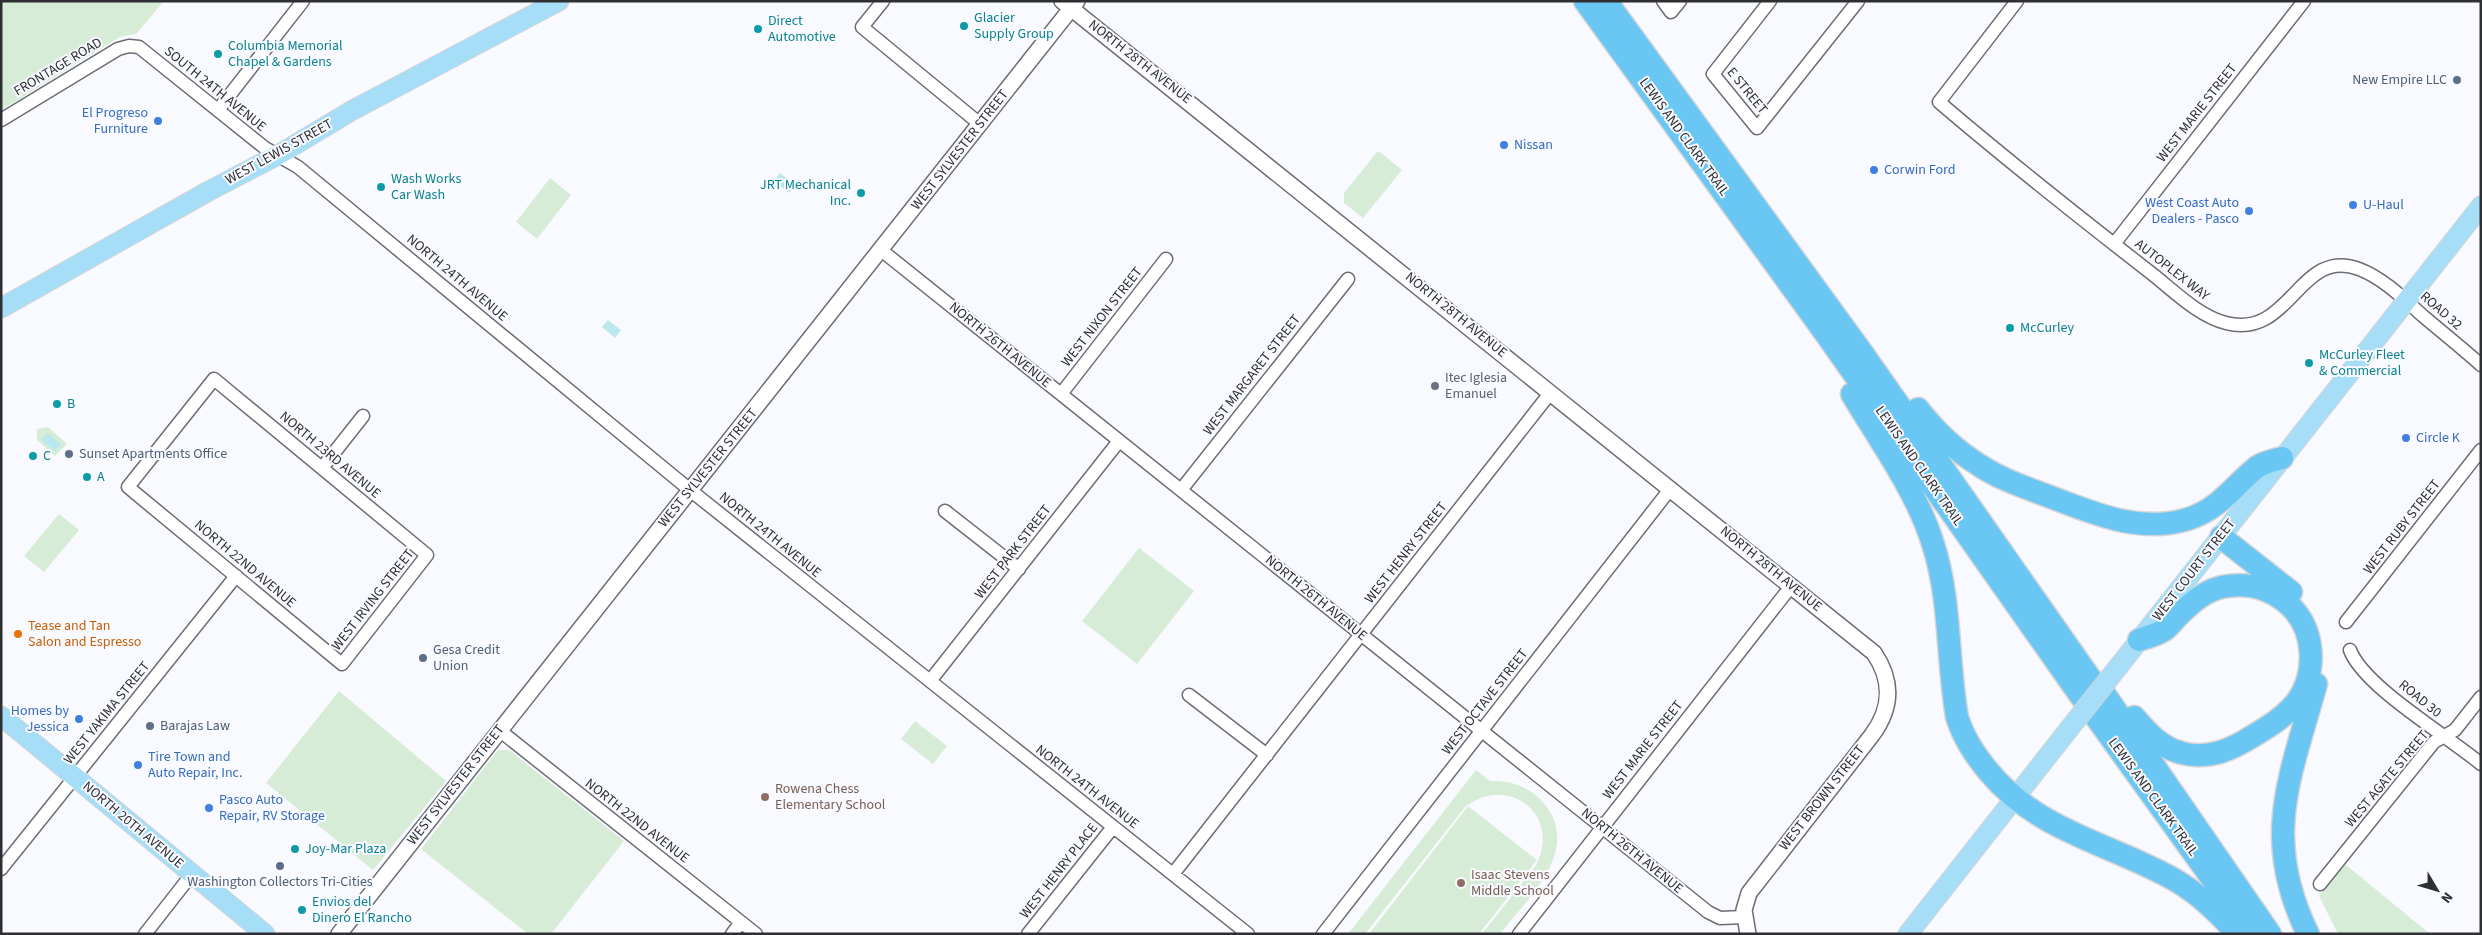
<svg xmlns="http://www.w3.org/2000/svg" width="2482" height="935" font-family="'Source Sans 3',sans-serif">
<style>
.green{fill:#d7ecd6}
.water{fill:#bbe7ef}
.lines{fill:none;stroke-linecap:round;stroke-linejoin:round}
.minor-casing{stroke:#6c6d74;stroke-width:15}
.tertiary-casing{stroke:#6c6d74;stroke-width:18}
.primary-casing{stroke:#d5d5d6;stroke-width:21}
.motorway-casing{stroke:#d5d5d6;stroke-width:25}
.minor{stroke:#fff;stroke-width:12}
.tertiary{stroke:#fff;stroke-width:15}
.primary{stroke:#a6ddf7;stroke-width:19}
.motorway{stroke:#6ac6f2;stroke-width:22}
.primary-bridge-casing{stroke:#d5d5d6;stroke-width:21;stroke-linecap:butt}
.primary-bridge{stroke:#a6ddf7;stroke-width:19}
.culture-dot{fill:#0f9aa8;stroke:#f9faff;stroke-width:2}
.service-dot{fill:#5c6f8a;stroke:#f9faff;stroke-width:2}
.shop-dot{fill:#3f7fe0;stroke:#f9faff;stroke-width:2}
.worship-dot{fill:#6b7280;stroke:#f9faff;stroke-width:2}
.food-dot{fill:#e8710a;stroke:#f9faff;stroke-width:2}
.education-dot{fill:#8d6e63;stroke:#f9faff;stroke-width:2}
.labels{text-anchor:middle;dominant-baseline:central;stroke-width:4;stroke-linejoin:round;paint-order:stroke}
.culture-label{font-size:14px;fill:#0d838f;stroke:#f9faff;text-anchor:start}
.street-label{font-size:14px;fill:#2e2f32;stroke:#f9faff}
.service-label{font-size:14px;fill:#4e5e75;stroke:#f9faff;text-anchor:start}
.shop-label{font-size:14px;fill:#366cbe;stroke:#f9faff;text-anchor:start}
.worship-label{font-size:14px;fill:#5b616d;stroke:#f9faff;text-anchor:start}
.food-label{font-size:14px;fill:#c56008;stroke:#f9faff;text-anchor:start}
.education-label{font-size:14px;fill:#785e54;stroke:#f9faff;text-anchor:start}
</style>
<rect width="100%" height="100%" fill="#f9faff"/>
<path class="green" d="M1,1H164L136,34L120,37L1,110Z
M1377,152H1380L1402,170L1363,218L1344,203V193Z
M550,178L571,195L537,239L516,222Z
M48,427L67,444L55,456L37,440V429Z
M59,514L79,530L44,572L24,556Z
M1139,548L1194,591L1137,664L1082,621Z
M339,691L446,781L373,870L266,783Z
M915,721L947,746L933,764L901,739Z
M498,750H509L624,841L551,934H528L421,849Z
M1476,770L1490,781C1510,780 1528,786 1542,801C1584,848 1529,897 1500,934H1482L1536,865C1562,815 1508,773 1465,807L1365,934H1348Z
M1468,806L1537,860L1479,934H1369Z
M2345,864L2430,934H2338L2319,896Z"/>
<path class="water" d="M780,173L795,185L789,193L774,181Z
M608,320L621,330L615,338L602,327Z
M47,433L61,444L55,451L41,440Z"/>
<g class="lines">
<g class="minor-casing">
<path id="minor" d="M883,1L862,27L980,124
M1663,1L1671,12L1680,1
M1770,1L1713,74L1757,128L1858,1
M2017,1L1939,102C2008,161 2079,217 2151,273C2173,290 2198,316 2226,323C2291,340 2299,246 2359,269C2383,278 2404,299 2423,316C2442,332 2462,348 2481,365
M218,110L303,1
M1,120L118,49L129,46L139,47L265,148L298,167L690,490L1248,934
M2114,244L2304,1
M881,250L1708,912L1720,918L1744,917
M214,379L427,555L342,664L128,487Z
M1061,394L1166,259
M322,468L363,416
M1181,490L1348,279
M945,511L1019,569
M2346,622L2481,450
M2350,650C2364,687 2448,736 2481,764
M930,681L1119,441
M1189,695L1267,755
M499,730L756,934
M1,869L236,576
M1173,874L1551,392
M2320,884L2434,742L2455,730L2481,697
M145,934L192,874
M732,934L741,922
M1028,934L1113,827
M1323,934L1671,488
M1519,934L1792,585"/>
</g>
<g class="tertiary-casing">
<path id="tertiary" d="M1062,1L1874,653C1893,681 1892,708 1872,735L1749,893L1744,910L1748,934
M339,934L1077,1"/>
</g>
<g class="primary-casing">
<path id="primary" d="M1,308L207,192L278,155L351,111L559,1
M2119,666L2481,206
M1,716L265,934
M1908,934L2069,729"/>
</g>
<g class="motorway-casing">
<path id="motorway" d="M1585,1L1826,334L2073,685L2252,934
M1606,1L1863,354L2092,681L2105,695L2270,934
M1852,394C1880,441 1917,492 1933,544C1951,599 1947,660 1957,717C1964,739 1975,755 1989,772C2040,833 2110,843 2175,880C2199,894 2217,912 2236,932
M1918,409C1935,431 1955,450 1979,465C2000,479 2024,487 2048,496C2093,513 2139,534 2188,519C2221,508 2232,487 2257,467C2264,462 2275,460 2282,458
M2221,537L2291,592
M2134,717C2147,732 2161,748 2182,753C2208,760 2231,750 2253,736C2268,727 2283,718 2295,704C2318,675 2316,628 2288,604C2271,589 2250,583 2228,586C2207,588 2191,603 2177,617C2173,621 2169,627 2164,630C2157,635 2147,637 2139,640
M2308,934C2261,838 2290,778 2316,684"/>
</g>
<use href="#minor" class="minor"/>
<use href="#tertiary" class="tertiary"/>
<use href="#primary" class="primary"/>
<use href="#motorway" class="motorway"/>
<g class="primary-bridge-casing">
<path id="primary-bridge" d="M2069,729L2119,666"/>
</g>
<use href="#primary-bridge" class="primary-bridge"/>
</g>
<g class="culture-dot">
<circle cx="964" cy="26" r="5"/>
<circle cx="758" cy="29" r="5"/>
<circle cx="218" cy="54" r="5"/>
<circle cx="381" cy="187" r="5"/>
<circle cx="861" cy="193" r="5"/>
<circle cx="2010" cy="328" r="5"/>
<circle cx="2309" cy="363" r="5"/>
<circle cx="57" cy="404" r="5"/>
<circle cx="33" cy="456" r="5"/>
<circle cx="87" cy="477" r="5"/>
<circle cx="295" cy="849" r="5"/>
<circle cx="302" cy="910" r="5"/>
</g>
<g class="service-dot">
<circle cx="2457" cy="80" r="5"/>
<circle cx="69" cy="454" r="5"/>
<circle cx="423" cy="658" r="5"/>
<circle cx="150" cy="726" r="5"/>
<circle cx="280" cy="866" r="5"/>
</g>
<g class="shop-dot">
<circle cx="158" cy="121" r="5"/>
<circle cx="1504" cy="145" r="5"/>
<circle cx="1874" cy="170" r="5"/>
<circle cx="2353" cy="205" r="5"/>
<circle cx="2249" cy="211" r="5"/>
<circle cx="2406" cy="438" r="5"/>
<circle cx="79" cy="719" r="5"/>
<circle cx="138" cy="765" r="5"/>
<circle cx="209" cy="808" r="5"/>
</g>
<circle class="worship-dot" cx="1435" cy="386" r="5"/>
<circle class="food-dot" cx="18" cy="634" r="5"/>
<g class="education-dot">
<circle cx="765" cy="797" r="5"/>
<circle cx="1461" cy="883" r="5"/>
</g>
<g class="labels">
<g class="culture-label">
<text x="974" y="18">Glacier<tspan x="974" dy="16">Supply Group</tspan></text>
<text x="768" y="21">Direct<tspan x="768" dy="16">Automotive</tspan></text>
<text x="228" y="46">Columbia Memorial<tspan x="228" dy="16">Chapel &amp; Gardens</tspan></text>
<text x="391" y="179">Wash Works<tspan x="391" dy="16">Car Wash</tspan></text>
<text x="851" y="185" text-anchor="end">JRT Mechanical<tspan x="851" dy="16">Inc.</tspan></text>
<text x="2020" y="328">McCurley</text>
<text x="2319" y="355">McCurley Fleet<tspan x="2319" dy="16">&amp; Commercial</tspan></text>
<text x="67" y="404">B</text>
<text x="43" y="456">C</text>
<text x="97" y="477">A</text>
<text x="305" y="849">Joy-Mar Plaza</text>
<text x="312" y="902">Envios del<tspan x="312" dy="16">Dinero El Rancho</tspan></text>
</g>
<g class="street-label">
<text transform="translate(1140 62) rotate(38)">NORTH 28TH AVENUE</text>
<text transform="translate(58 67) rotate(-31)">FRONTAGE ROAD</text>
<text transform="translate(215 89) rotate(39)">SOUTH 24TH AVENUE</text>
<text transform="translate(1747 91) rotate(51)">E STREET</text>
<text transform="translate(2197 113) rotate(-52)">WEST MARIE STREET</text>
<text transform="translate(1684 137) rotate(54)">LEWIS AND CLARK TRAIL</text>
<text transform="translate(960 150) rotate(-52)">WEST SYLVESTER STREET</text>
<text transform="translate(279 152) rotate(-29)">WEST LEWIS STREET</text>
<text transform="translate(2172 270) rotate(38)">AUTOPLEX WAY</text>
<text transform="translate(457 278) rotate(40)">NORTH 24TH AVENUE</text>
<text transform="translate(2441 311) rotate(41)">ROAD 32</text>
<text transform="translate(1456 315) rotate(39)">NORTH 28TH AVENUE</text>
<text transform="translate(1102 317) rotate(-52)">WEST NIXON STREET</text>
<text transform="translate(1000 345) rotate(39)">NORTH 26TH AVENUE</text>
<text transform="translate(1252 375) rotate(-52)">WEST MARGARET STREET</text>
<text transform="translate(330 455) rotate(40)">NORTH 23RD AVENUE</text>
<text transform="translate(1919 466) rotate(55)">LEWIS AND CLARK TRAIL</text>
<text transform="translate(708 468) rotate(-51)">WEST SYLVESTER STREET</text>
<text transform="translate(2402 527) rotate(-52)">WEST RUBY STREET</text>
<text transform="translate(770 535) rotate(39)">NORTH 24TH AVENUE</text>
<text transform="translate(1013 552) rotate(-52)">WEST PARK STREET</text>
<text transform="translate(1406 553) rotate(-52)">WEST HENRY STREET</text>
<text transform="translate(245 564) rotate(40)">NORTH 22ND AVENUE</text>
<text transform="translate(1771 569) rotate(39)">NORTH 28TH AVENUE</text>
<text transform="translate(2194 570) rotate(-52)">WEST COURT STREET</text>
<text transform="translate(1316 598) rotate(39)">NORTH 26TH AVENUE</text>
<text transform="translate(373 600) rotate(-52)">WEST IRVING STREET</text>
<text transform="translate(2420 699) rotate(39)">ROAD 30</text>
<text transform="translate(1485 702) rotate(-52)">WEST OCTAVE STREET</text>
<text transform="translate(107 713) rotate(-51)">WEST YAKIMA STREET</text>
<text transform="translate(1643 750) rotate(-52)">WEST MARIE STREET</text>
<text transform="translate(2387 779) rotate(-50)">WEST AGATE STREET</text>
<text transform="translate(456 785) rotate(-52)">WEST SYLVESTER STREET</text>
<text transform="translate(1087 787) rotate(38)">NORTH 24TH AVENUE</text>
<text transform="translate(2153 797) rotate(54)">LEWIS AND CLARK TRAIL</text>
<text transform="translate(1822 798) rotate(-52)">WEST BROWN STREET</text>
<text transform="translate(637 821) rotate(38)">NORTH 22ND AVENUE</text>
<text transform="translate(133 825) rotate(40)">NORTH 20TH AVENUE</text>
<text transform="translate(1632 851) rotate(39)">NORTH 26TH AVENUE</text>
<text transform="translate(1059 871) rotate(-52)">WEST HENRY PLACE</text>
</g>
<g class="service-label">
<text x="2447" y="80" text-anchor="end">New Empire LLC</text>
<text x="79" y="454">Sunset Apartments Office</text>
<text x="433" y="650">Gesa Credit<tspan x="433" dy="16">Union</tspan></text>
<text x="160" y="726">Barajas Law</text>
<text x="280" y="882" text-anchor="middle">Washington Collectors Tri-Cities</text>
</g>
<g class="shop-label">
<text x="148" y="113" text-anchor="end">El Progreso<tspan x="148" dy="16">Furniture</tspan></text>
<text x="1514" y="145">Nissan</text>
<text x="1884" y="170">Corwin Ford</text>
<text x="2239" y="203" text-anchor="end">West Coast Auto<tspan x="2239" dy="16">Dealers - Pasco</tspan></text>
<text x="2363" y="205">U-Haul</text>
<text x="2416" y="438">Circle K</text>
<text x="69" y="711" text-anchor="end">Homes by<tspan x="69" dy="16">Jessica</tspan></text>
<text x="148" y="757">Tire Town and<tspan x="148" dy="16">Auto Repair, Inc.</tspan></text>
<text x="219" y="800">Pasco Auto<tspan x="219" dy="16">Repair, RV Storage</tspan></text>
</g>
<g class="worship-label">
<text x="1445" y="378">Itec Iglesia<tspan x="1445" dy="16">Emanuel</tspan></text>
</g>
<g class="food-label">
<text x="28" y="626">Tease and Tan<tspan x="28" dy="16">Salon and Espresso</tspan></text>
</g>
<g class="education-label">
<text x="775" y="789">Rowena Chess<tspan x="775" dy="16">Elementary School</tspan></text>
<text x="1471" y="875">Isaac Stevens<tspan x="1471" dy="16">Middle School</tspan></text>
</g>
</g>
<rect width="2482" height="935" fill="none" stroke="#2e2f32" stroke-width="5"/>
<g transform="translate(2437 890) rotate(128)" stroke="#f9faff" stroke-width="4" paint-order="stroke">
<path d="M0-4L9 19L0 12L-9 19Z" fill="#2e2f32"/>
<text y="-8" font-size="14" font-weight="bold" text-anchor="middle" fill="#2e2f32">N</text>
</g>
</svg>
